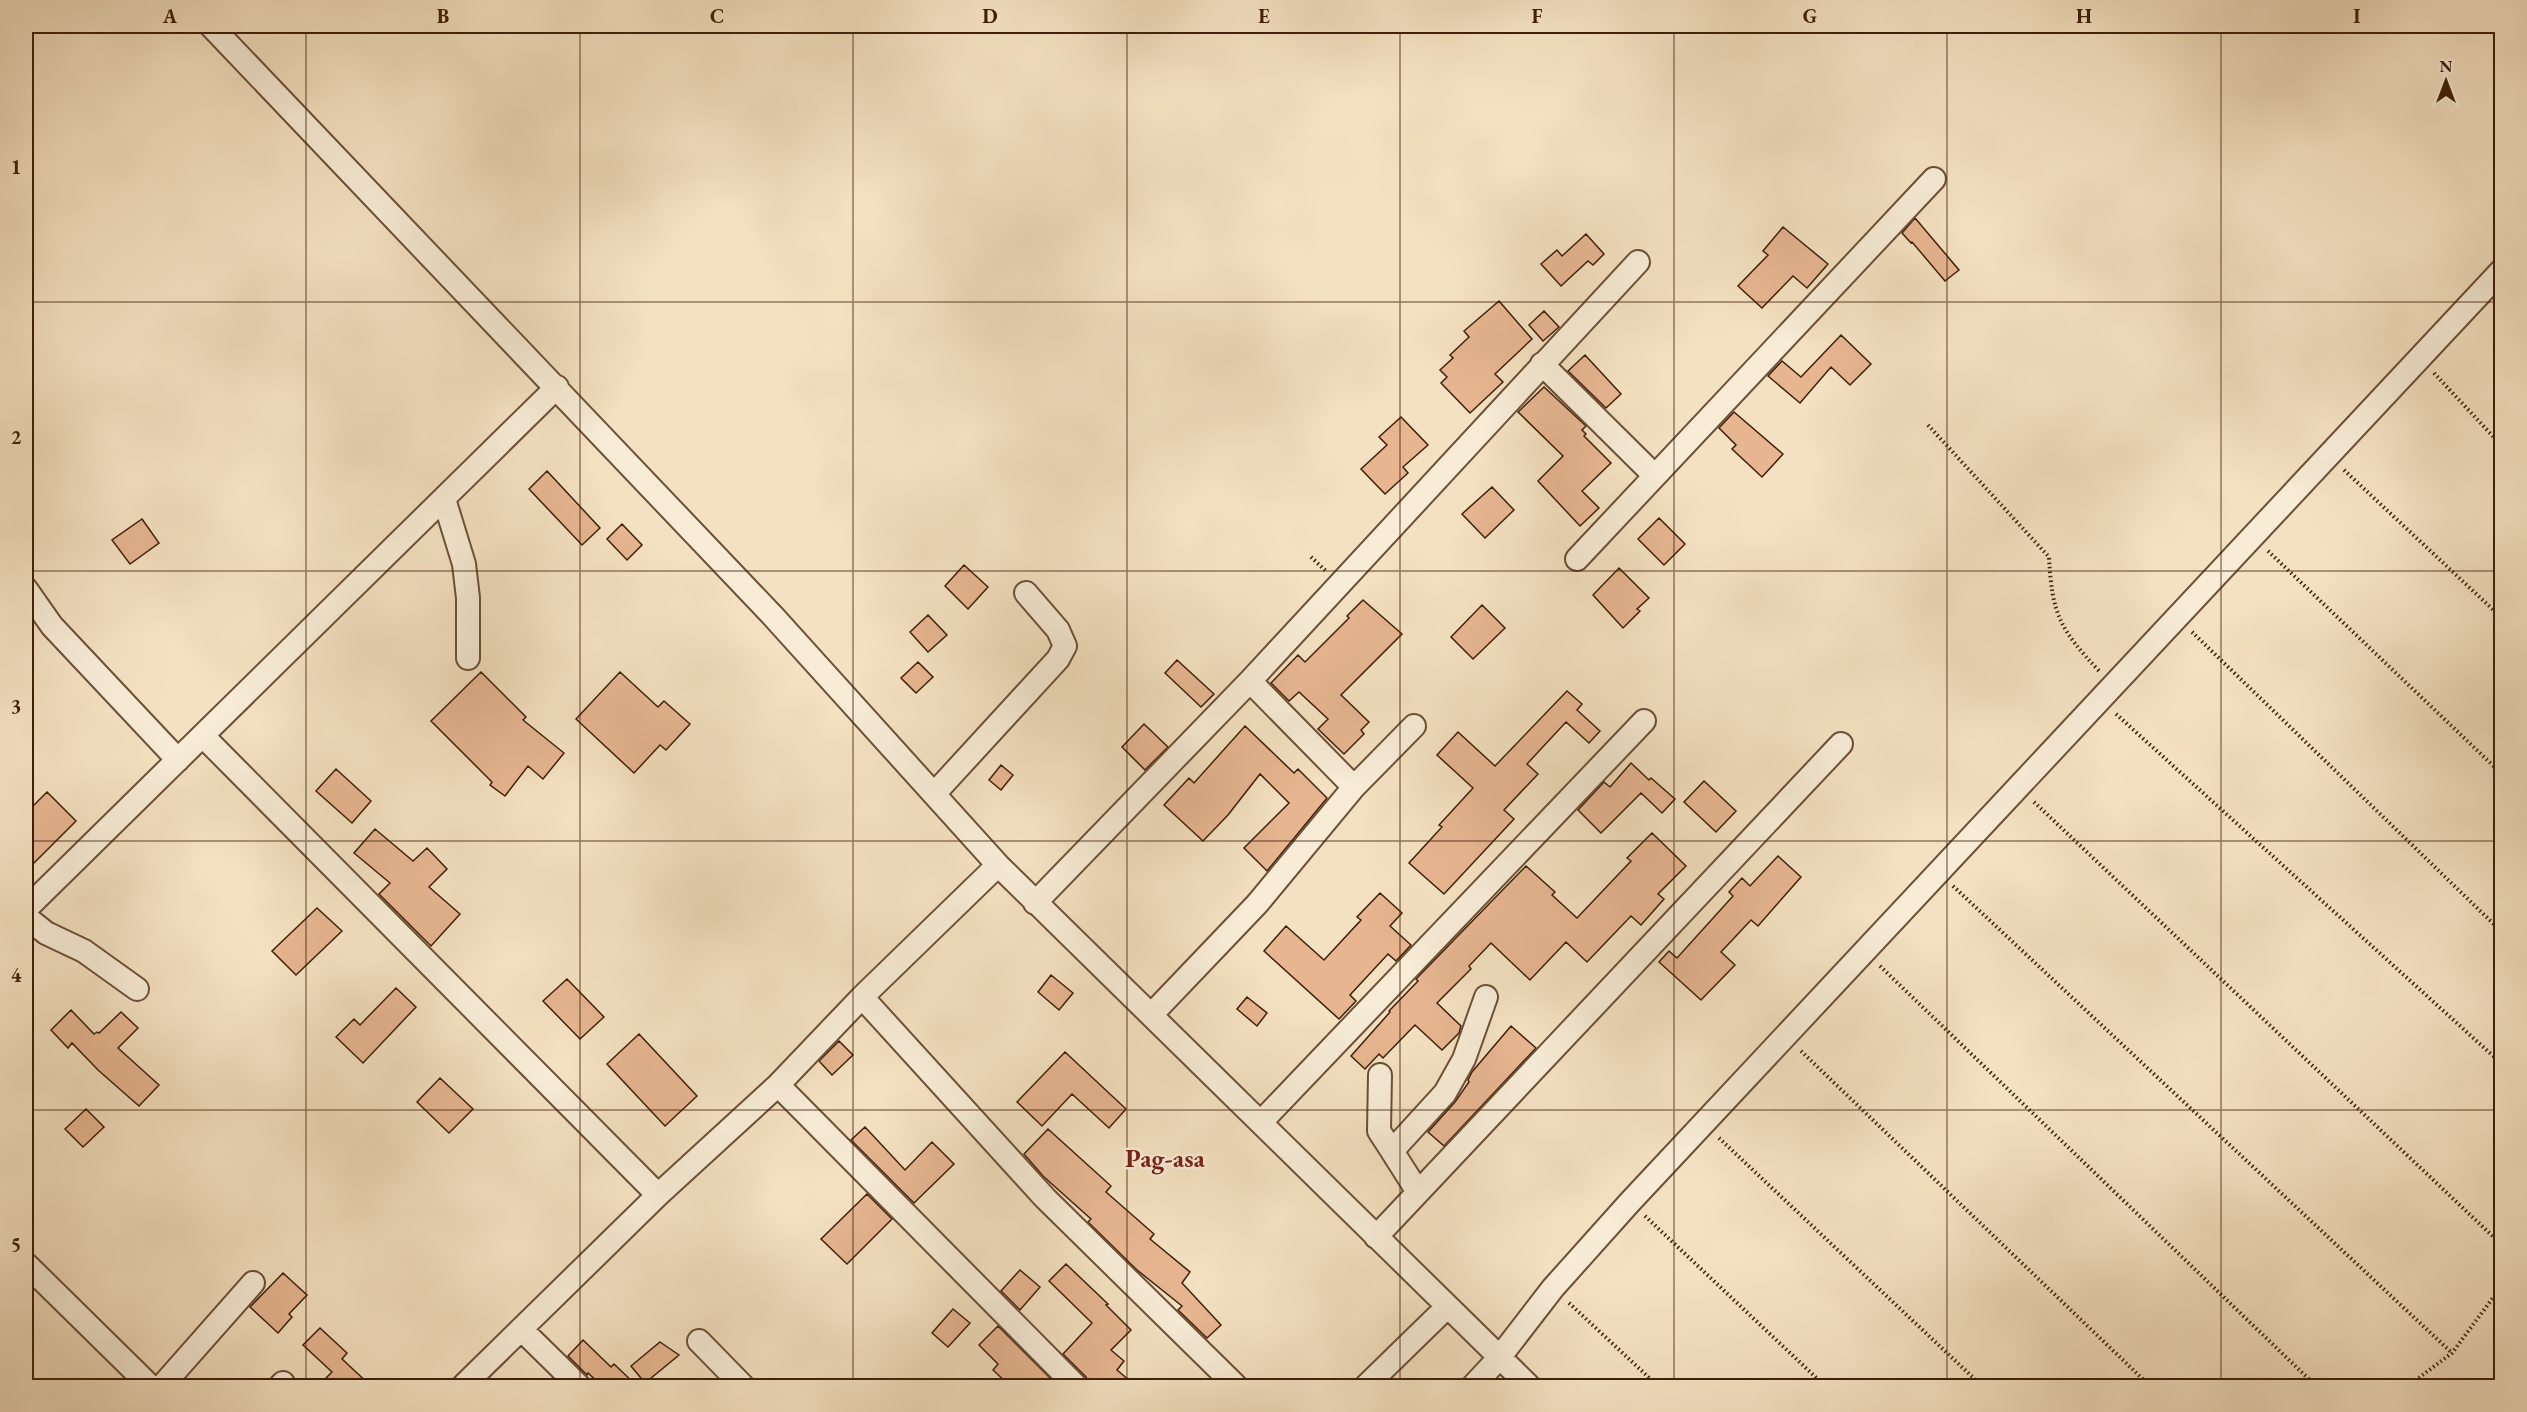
<svg xmlns="http://www.w3.org/2000/svg" width="2527" height="1412" font-family="'EB Garamond',serif">
<style>
.building{fill:#e7b691;stroke:#3e1e08;stroke-width:1.5}
.lines{fill:none;stroke-linecap:round;stroke-linejoin:round}
.minor-casing{stroke:#6c4f36;stroke-width:26}
.path{stroke:#3e1e08;stroke-width:4;stroke-dasharray:1.5 3;stroke-linecap:butt}
.minor{stroke:#f8ecd7;stroke-width:22}
.grid{fill:none;stroke:#3e1e08;stroke-width:1.5;stroke-opacity:0.55}
.labels{text-anchor:middle;dominant-baseline:central;stroke-width:4.5;stroke-linejoin:round;paint-order:stroke}
.quarter-label{font-size:26px;font-weight:bold;fill:#7a1f14;stroke:#f8ecd7}
.neatline{fill:none;stroke:#3e1e08;stroke-width:2}
.grid-label{font-size:20px;text-anchor:middle;font-weight:bold;fill:#3e1e08}
</style>
<rect width="100%" height="100%" fill="#f4e1c1"/>
<filter id="stains"><feTurbulence type="fractalNoise" baseFrequency=".00333" numOctaves="4"/><feColorMatrix values="0 0 0 0 .2 0 0 0 0 .09 0 0 0 0 .02 0 0 0 .5 -.17"/></filter>
<radialGradient id="worn" r=".72"><stop offset=".6" stop-color="#630" stop-opacity="0"/><stop offset="1" stop-color="#630" stop-opacity=".3"/></radialGradient>
<path class="building" d="M1915,218L1959,270L1945,281L1912,242L1911,243L1902,233Z
M1783,227L1828,264L1807,288L1793,276L1762,308L1738,286L1768,255L1763,251Z
M1586,234L1604,254L1593,265L1588,261L1561,286L1541,264L1557,250L1562,256Z
M1499,301L1532,339L1495,374L1503,382L1470,413L1441,383L1447,377L1440,370L1453,358L1450,355L1469,337L1464,331Z
M1544,311L1559,327L1543,341L1529,325Z
M1841,335L1871,364L1850,385L1831,367L1800,403L1768,376L1782,361L1801,377Z
M1585,355L1621,394L1606,408L1568,371Z
M1544,387L1586,426L1582,430L1586,434L1584,436L1611,463L1582,491L1599,508L1580,526L1538,481L1563,456L1518,412Z
M1734,412L1783,454L1762,477L1732,449L1736,445L1719,428Z
M1401,417L1428,445L1403,467L1408,473L1385,494L1361,469L1387,445L1379,437Z
M547,471L600,528L582,545L529,489Z
M1492,487L1514,510L1485,538L1462,514Z
M1659,518L1685,544L1664,565L1638,539Z
M142,519L159,543L130,564L112,540Z
M622,524L642,545L627,560L607,539Z
M964,565L988,587L968,609L945,586Z
M1619,568L1649,598L1637,609L1640,611L1623,628L1593,595Z
M1363,600L1402,634L1341,695L1369,722L1361,730L1364,734L1344,754L1318,729L1328,719L1299,692L1289,701L1271,683L1298,655L1305,662L1349,618L1347,616Z
M1482,605L1505,628L1473,659L1451,637Z
M928,615L947,635L928,652L910,632Z
M1177,660L1214,694L1201,707L1165,673Z
M918,662L933,677L916,693L901,678Z
M481,672L526,717L523,720L564,753L543,779L528,766L505,796L490,785L492,782L431,721Z
M620,672L658,707L664,701L690,724L666,750L660,745L634,773L576,719Z
M1567,691L1582,704L1577,710L1600,731L1589,743L1566,722L1527,764L1538,774L1504,810L1514,819L1444,894L1409,863L1442,827L1439,825L1473,788L1437,755L1458,732L1495,766Z
M1144,724L1168,747L1145,770L1122,747Z
M1245,726L1294,773L1298,769L1327,798L1267,871L1244,848L1289,803L1260,774L1228,815L1203,841L1164,805L1189,778L1194,783Z
M1631,763L1649,780L1651,778L1675,799L1662,813L1641,793L1601,833L1578,810L1604,782L1610,787Z
M1001,765L1013,775L1001,790L989,780Z
M336,769L371,801L352,823L316,791Z
M1704,781L1736,811L1716,832L1684,802Z
M47,792L76,821L26,871V813Z
M375,829L413,861L427,848L447,869L429,887L460,914L431,946L379,894L390,883L354,853Z
M1652,833L1686,866L1658,894L1664,899L1641,925L1631,916L1587,962L1566,942L1530,980L1491,943L1469,966L1471,969L1437,1003L1461,1026L1459,1033L1442,1050L1415,1025L1383,1058L1379,1054L1365,1069L1351,1056L1390,1012L1389,1011L1418,981L1416,979L1526,866L1555,892L1552,895L1577,918L1631,861L1627,858Z
M1778,856L1801,877L1758,926L1751,920L1721,952L1735,965L1701,1000L1659,962L1669,951L1677,958L1733,896L1729,892L1742,878L1750,886Z
M1380,893L1402,913L1390,926L1411,945L1396,961L1388,954L1350,995L1356,1001L1339,1019L1264,951L1286,926L1324,960L1361,920L1357,917Z
M317,908L342,931L296,975L272,951Z
M1051,975L1073,993L1059,1010L1038,992Z
M567,979L604,1017L580,1039L543,1001Z
M396,988L416,1007L363,1063L336,1037L354,1019L360,1025Z
M1247,997L1267,1013L1257,1026L1237,1009Z
M71,1010L94,1034L97,1032L99,1033L121,1012L138,1028L118,1048L159,1085L139,1106L98,1070L72,1043L68,1048L51,1030Z
M1511,1026L1536,1048L1444,1146L1428,1132L1455,1102L1469,1082L1468,1080L1472,1072Z
M639,1034L697,1096L665,1126L607,1064Z
M839,1041L853,1055L832,1075L819,1061Z
M1065,1052L1126,1109L1109,1128L1072,1094L1042,1126L1017,1102Z
M440,1078L473,1109L449,1133L417,1102Z
M86,1109L104,1127L83,1147L65,1129Z
M865,1127L905,1170L932,1142L954,1164L914,1203L851,1140Z
M1048,1129L1111,1186L1106,1192L1154,1234L1150,1239L1190,1272L1182,1283L1221,1325L1207,1338L1178,1310L1182,1306L1137,1270L1088,1222L1091,1219L1043,1176L1024,1154Z
M867,1194L892,1219L847,1264L821,1239Z
M1066,1264L1108,1304L1106,1305L1131,1330L1111,1350L1124,1361L1117,1370L1136,1386H1089L1086,1377L1063,1354L1092,1323L1049,1281Z
M1020,1270L1040,1287L1020,1310L1001,1291Z
M283,1273L307,1295L289,1314L292,1317L278,1333L250,1307Z
M953,1309L970,1323L948,1347L932,1333Z
M998,1326L1058,1386H1010L993,1370L998,1364L979,1345Z
M320,1328L347,1353L342,1359L371,1386H318L332,1372L303,1345Z
M583,1340L611,1367L614,1364L637,1386H602L588,1373L587,1375L568,1356Z
M660,1342L679,1355L645,1383L631,1366Z"/>
<g class="lines">
<g class="minor-casing">
<path id="minor" d="M211,26L772,615L998,865L1529,1386
M1542,364L1654,475
M444,499L464,564L468,598V658
M1577,559L1934,179
M26,589L52,626L178,760
M1250,681L1354,787
M203,736L658,1195
M934,794L1058,659L1065,646L1058,630L1026,593
M1035,903L1250,681L1638,262
M26,909L557,387
M26,917L46,933L84,951L137,989
M862,997L1045,1198L1236,1386
M1152,1014L1257,904L1354,787L1414,726
M1380,1075L1379,1131L1392,1151
M778,1085L1076,1386
M1261,1122L1644,721
M1418,1192L1392,1151L1445,1093L1464,1059L1486,997
M1376,1237L1841,744
M26,1264L150,1386
M521,1329L579,1386
M699,1341L743,1386
M162,1386L253,1283
M280,1386L283,1383
M463,1386L658,1195L778,1085L862,997L998,865
M1366,1386L1447,1307
M1473,1386L1499,1358L1553,1288L1630,1202L2502,270"/>
</g>
<path class="path" d="M2434,373L2502,446
M1928,425L2049,557C2052,615 2060,629 2099,671
M2344,470L2502,618
M2268,551L2502,774
M1311,557L1326,571
M2192,632L2502,932
M2116,714L2502,1064
M2034,802L2502,1245
M1953,886L2452,1353
M1880,966L2316,1386
M1801,1051L2150,1386
M1719,1138L1982,1386
M1645,1216L1825,1386
M1569,1303L1658,1386
M2408,1386L2452,1353L2498,1291L2502,1282"/>
<use href="#minor" class="minor"/>
</g>
<path class="grid" d="M306,26V1386M580,26V1386M853,26V1386M1127,26V1386M1400,26V1386M1674,26V1386M1947,26V1386M2221,26V1386M26,302H2502M26,571H2502M26,841H2502M26,1110H2502"/>
<g class="labels">
<g class="quarter-label">
<text x="1165" y="1158">Pag-asa</text>
</g>
</g>
<rect width="2527" height="1412" fill="none" stroke="#f4e1c1" stroke-width="66"/>
<g transform="translate(2446 81)" stroke="#f8ecd7" stroke-width="4.5" paint-order="stroke">
<path d="M0-4.5L10 22L0 15L-10 22Z" fill="#3e1e08"/>
<text y="-9" font-size="16" font-weight="bold" text-anchor="middle" fill="#3e1e08">N</text>
</g>
<rect x="33" y="33" width="2461" height="1346" class="neatline"/>
<g class="grid-label">
<text x="170" y="23">A</text>
<text x="443" y="23">B</text>
<text x="717" y="23">C</text>
<text x="990" y="23">D</text>
<text x="1264" y="23">E</text>
<text x="1537" y="23">F</text>
<text x="1810" y="23">G</text>
<text x="2084" y="23">H</text>
<text x="2357" y="23">I</text>
<text x="16" y="174">1</text>
<text x="16" y="444">2</text>
<text x="16" y="713">3</text>
<text x="16" y="982">4</text>
<text x="16" y="1251">5</text>
</g>
<rect width="100%" height="100%" filter="url(#stains)"/>
<rect width="100%" height="100%" fill="url(#worn)"/>
</svg>
